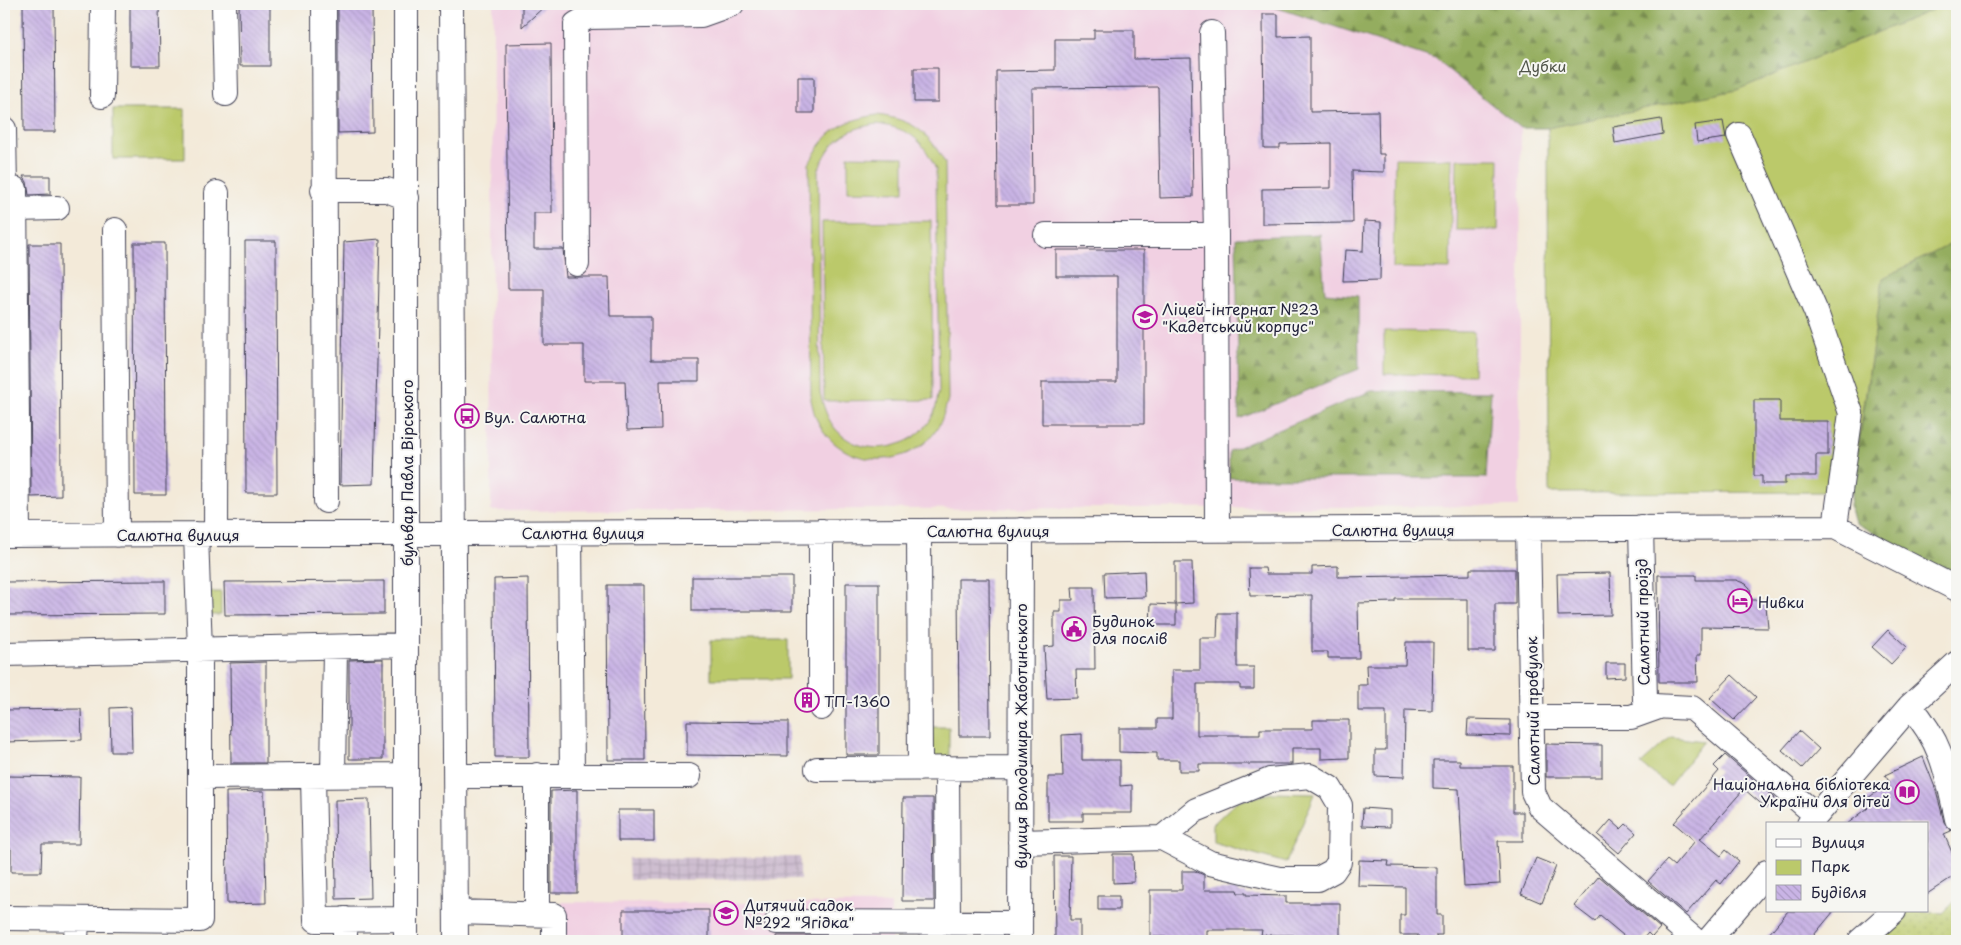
<svg xmlns="http://www.w3.org/2000/svg" width="1961" height="945" font-family="'Playpen Sans',sans-serif">
<style>
.built{fill:#f1d0e2}
.industrial{fill:url(#industrial-grid)}
.grass{fill:url(#grass-dots);stroke:#6e7653}
.forest{fill:url(#forest-firs);stroke:#5b684d}
.green{fill:#bbc96b;stroke:#6e7653;fill-rule:evenodd}
.building{fill:url(#building-back-hatch)}
.lines{fill:none;stroke-linecap:round;stroke-linejoin:round}
.minor-casing{stroke:#414053;stroke-width:26}
.minor{stroke:#fff;stroke-width:24}
.labels{text-anchor:middle;dominant-baseline:central;stroke-width:4;stroke-linejoin:round;paint-order:stroke}
.park-label{font-size:15px;fill:#505449;stroke:#f6f6f2}
.poi-label{font-size:15px;fill:#22223b;stroke:#f6f6f2;text-anchor:start}
.street-label{font-size:15px;fill:#22223b;stroke:#f6f6f2}
</style>
<defs>
<pattern id="industrial-grid" width="8" height="8" patternUnits="userSpaceOnUse" patternTransform="scale(1.25)"><rect width="8" height="8" fill="#cebed0"/><path d="M0 4h8M4 0v8" fill="none" stroke="#b1a3b4"/></pattern>
<pattern id="grass-dots" width="8" height="8" patternUnits="userSpaceOnUse" patternTransform="scale(1.25)"><rect width="8" height="8" fill="#bbc96b"/><path d="M2 2h.1M6 6h.1" fill="none" stroke="#a0ac5e" stroke-width="1.8" stroke-linecap="round"/></pattern>
<pattern id="forest-firs" width="22" height="20" patternUnits="userSpaceOnUse" patternTransform="scale(1.25)"><rect width="22" height="20" fill="#94ad5f"/><path d="M5 1l3.5 6h-7zM16 11l3.5 6h-7z" fill="#788c50"/></pattern>
<pattern id="building-back-hatch" width="6" height="6" patternUnits="userSpaceOnUse" patternTransform="scale(1.25)"><rect width="6" height="6" fill="#c9b4e5"/><path d="M-1 5l2 2M0 0l6 6M5-1l2 2" fill="none" stroke="#ac9ac5"/></pattern>
</defs>
<rect width="100%" height="100%" fill="#f6f6f2"/>
<filter id="ink" filterUnits="userSpaceOnUse"><feTurbulence type="fractalNoise" baseFrequency=".02" numOctaves="2"/><feDisplacementMap in="SourceGraphic" scale="10" xChannelSelector="R" yChannelSelector="G"/><feConvolveMatrix kernelMatrix="1 2 1 2 8 2 1 2 1" color-interpolation-filters="sRGB"/></filter>
<filter id="wash" filterUnits="userSpaceOnUse"><feTurbulence type="fractalNoise" baseFrequency=".0096" numOctaves="4" result="noise"/><feDisplacementMap in="SourceGraphic" scale="20" xChannelSelector="R" yChannelSelector="G"/><feGaussianBlur stdDeviation="1.12" result="paint"/><feColorMatrix in="noise" values="0 0 0 0 0 0 0 0 0 0 0 0 0 0 0 0 0 1.4 0 .05"/><feComposite in="paint" operator="in"/></filter>
<g filter="url(#wash)">
<rect width="100%" height="100%" fill="#f3ead9"/>
<path class="built" d="M493,4H1265L1435,59L1521,128L1519,506L491,511Z
M562,902L891,904V941H561Z"/>
<path class="industrial" d="M800,857V879L629,880L628,858Z"/>
<path class="grass" d="M1957,899V941H1886L1884,929L1909,911L1943,913Z"/>
<path class="forest" d="M1265,4H1947L1737,90L1548,128H1521L1435,59Z
M1320,234L1325,293L1358,296L1359,369L1239,419L1236,238Z
M1957,241V577L1855,523L1850,506L1883,278Z
M1371,391L1491,392L1486,478H1229V451Z"/>
<path class="green" d="M1947,4H1957V241L1883,278L1851,492L1549,493L1548,128L1737,90Z
M113,109H185V159H113Z
M877,115C913,120 928,131 945,163L948,399C944,414 940,429 928,440C894,471 839,464 818,422C814,416 813,407 811,400L809,164C826,131 840,121 877,115ZM877,124C910,129 923,139 936,170L939,391C937,397 937,404 935,410C921,450 861,462 834,427C826,416 823,405 820,392L818,171C831,140 844,129 877,124Z
M848,156L904,157V192L848,191Z
M1395,158L1452,159L1450,269L1393,268Z
M1457,159H1499L1498,230H1456Z
M931,221L933,400L824,401L822,222Z
M1384,331L1474,332L1473,375L1384,374Z
M205,592H221V615H206Z
M711,640H788V679H711Z
M925,727H949V760H925Z
M1671,737L1704,741L1669,786L1641,764Z
M1272,793L1315,794L1286,863L1213,842V824L1236,802Z"/>
<g id="blocks">
<path class="building" d="M23,4H54L55,132H24Z
M130,4H159L160,66H130Z
M239,4H270V66H240Z
M338,4H372L373,132L338,133Z
M522,4H547L522,27Z
M1263,14H1278V37L1310,36V112L1378,111L1379,154H1384V172L1352,171L1353,223L1262,224V189L1331,188V143L1280,144V148H1264Z
M1094,30H1134V59L1191,58L1193,197L1160,198L1158,87L1032,88L1033,205H997L996,71L1055,70V39H1094Z
M551,43L552,213H534V249H563L566,277H609L610,316H651V360H699V381H660L661,429L627,430L625,381H584V345H544V289H508L506,44Z
M914,68H938V102H914Z
M798,77H814V113H798Z
M1661,119L1663,134L1615,143L1613,127Z
M1723,121L1726,138L1697,142L1695,125Z
M23,176H50V194L29,195L27,182Z
M1364,221L1381,222L1380,280L1343,281L1345,250L1363,251Z
M380,239L374,484L340,485L344,242Z
M245,241H276L277,493H246Z
M134,243H165L166,495H135Z
M29,244H60L61,496L31,497Z
M1056,250H1144V424H1042V382H1117V276H1056Z
M1754,400H1780V421H1828V455H1816V476H1785V484H1762V476H1754Z
M1175,562H1192L1193,603L1175,604Z
M1338,566V577L1470,575V569H1515V604H1495V651H1468V599H1395V602L1358,603L1359,658H1328V652H1312V595L1250,596L1249,568H1265L1266,574H1312V567Z
M1144,571L1145,597L1105,598L1104,573Z
M1610,573L1611,615L1558,616L1557,574Z
M1658,575H1696V580H1736L1746,584L1750,588L1751,600H1761L1766,605L1768,628L1701,627V655H1697L1698,682H1659Z
M692,577H792V611H692Z
M528,578L529,757H495L494,579Z
M958,579H989L990,736H959Z
M165,581V614L4,615V582Z
M384,581V614L225,615L224,582Z
M846,583H879V755H846Z
M607,585H644L645,760H608Z
M1072,587H1094L1095,670H1076L1077,698L1047,699L1044,647L1054,646V612H1061V600H1073Z
M1151,604L1176,605V625H1150Z
M1218,613H1237V667H1254V689H1240V684H1197V735H1260V729H1313V720H1349V758L1321,759V748H1292V764H1199V771H1179V760H1157V753L1119,752V728H1157V719H1172V670H1200V638H1217Z
M1888,630L1907,647L1891,664L1872,647Z
M1406,642H1433L1432,711L1405,710L1404,777L1375,776V750H1386V711H1358V685H1367L1366,665H1405Z
M383,659V759H349V660Z
M266,662V763H231L230,663Z
M1606,663H1625V677L1606,678Z
M1732,675L1756,697L1734,720L1710,698Z
M131,707L132,752H111L110,708Z
M81,709L82,740L4,742V710Z
M1468,719L1510,720V736L1467,735Z
M687,721L788,722V756L687,755Z
M1799,731L1819,749L1802,768L1782,750Z
M1082,734V760H1120V786L1132,785V813H1083V821H1048V777H1063L1062,735Z
M1546,744L1602,745V777H1546Z
M1725,755L1775,798L1766,808L1744,789L1700,839L1721,856L1726,850L1739,861L1721,884L1716,880L1686,914L1648,881L1667,860L1674,866L1695,841L1674,823L1719,771L1714,766Z
M1923,757L1936,790L1944,822L1951,831L1944,834L1957,864V874L1927,894V824H1847L1868,808L1862,802L1890,783L1885,775Z
M1433,760H1460V766H1513V812H1523V841H1498L1500,884L1464,886L1459,789L1433,788Z
M4,776L80,777L79,844H42L41,872H11V849H4Z
M577,790V893H551V791Z
M264,791L266,903L227,904L226,792Z
M903,798H933L934,901H902Z
M369,799L371,898L336,899L335,800Z
M1363,808L1390,810V827L1362,826Z
M618,810H654V841H618Z
M1611,820L1621,829L1626,824L1636,833L1619,853L1598,835Z
M1113,854H1133L1134,882L1113,883Z
M1054,856H1071L1070,920H1080V938H1055Z
M1536,858L1556,866L1542,903L1521,894Z
M1359,860L1389,861L1388,866L1437,867V915H1442V935H1436V941H1418V935H1400V915H1405V887L1358,886Z
M1182,871H1195L1204,875V890H1237L1238,893H1246V895L1286,896V903H1340V936H1329V941H1294V935H1261L1262,930H1207V941H1188V937H1150V890H1182Z
M1599,876L1660,928L1652,937L1648,933L1641,941H1630L1600,916L1595,922L1574,906Z
M1098,896H1119V910H1098Z
M623,910H709V941H623Z
M1788,911H1834L1809,941H1763Z
M777,936H853V941H777Z"/>
</g>
</g>
<g filter="url(#ink)">
<use href="#blocks" fill-opacity="0" stroke="#414053" stroke-width="1"/>
<g class="lines">
<g class="minor-casing">
<path id="minor" d="M224,4L226,94
M324,4L326,501
M451,4L456,941
M1212,33L1216,235L1217,529
M102,96L103,4
M4,129L5,190L15,189L18,535
M1739,135L1816,312L1851,413L1835,527
M323,190H387L407,198
M15,209L57,208
M115,230L117,535
M1046,235H1216
M577,264L576,24L588,17L701,15L732,4
M1641,527L1645,700L1654,706L1692,708L1816,815
M1528,528L1533,792L1540,807L1696,941
M821,531V708
M919,531L920,769
M570,533L572,776
M216,534L217,193
M4,535L1835,527L1957,589
M4,654L406,645
M1910,706C1942,742 1947,773 1957,819
M1532,717H1631L1659,707
M947,768L948,923
M817,769L1021,768
M333,775L335,648
M537,775V914
M313,776L316,920L406,919
M457,776H689
M200,777L406,775
M1809,824L1910,706L1957,663
M1020,842L1162,838L1210,863L1279,879H1318L1333,871L1339,862L1340,805L1330,788L1310,776L1270,780L1196,810L1162,838
M456,912L554,915V941
M4,918L200,920V651L196,534
M777,922L1020,923
M76,941L77,919
M345,941V919
M406,941V4
M1020,941L1021,530
M1708,941L1767,872
M1860,941L1894,911"/>
</g>
<use href="#minor" class="minor"/>
</g>
</g>
<defs>
<g id="school-ring" transform="scale(1.25)"><circle r="9.5" fill="#f6f6f2" stroke="#b5179e" stroke-width="1.5"/><path d="M0-5L7-2L0 1L-7-2ZM-4 1L0 2.5L4 1V4Q0 6-4 4Z" fill="#b5179e"/></g>
<g id="bus-ring" transform="scale(1.25)"><circle r="9.5" fill="#f6f6f2" stroke="#b5179e" stroke-width="1.5"/><path d="M-5-6H5V4H4V6H2V4H-2V6H-4V4H-5ZM-3.5-4V0h7V-4ZM-3.5 1.2v1.5H-2V1.2ZM2 1.2v1.5H3.5V1.2Z" fill="#b5179e"/></g>
<g id="hotel-ring" transform="scale(1.25)"><circle r="9.5" fill="#f6f6f2" stroke="#b5179e" stroke-width="1.5"/><path d="M-6-4.5h1.5V1H6V5H4.5V3h-9V5H-6ZM-4 0a1.8 1.8 0 1 1 3.6 0ZM.5 0V-2.5h3Q6-2.5 6 0Z" fill="#b5179e"/></g>
<g id="civic-ring" transform="scale(1.25)"><circle r="9.5" fill="#f6f6f2" stroke="#b5179e" stroke-width="1.5"/><path d="M-.6-6.5H3V-4.5H.6V-3L4-1V1h2V6H-6V1h2V-1L-.6-3ZM-1.2 2.5V6h2.4V2.5Z" fill="#b5179e"/></g>
<g id="building-ring" transform="scale(1.25)"><circle r="9.5" fill="#f6f6f2" stroke="#b5179e" stroke-width="1.5"/><path d="M-4-6H4V6H1V3H-1V6H-4ZM-2.5-4.3h1.7v1.8h-1.7ZM.8-4.3h1.7v1.8H.8ZM-2.5-1h1.7V.8h-1.7ZM.8-1h1.7V.8H.8Z" fill="#b5179e"/></g>
<g id="library-ring" transform="scale(1.25)"><circle r="9.5" fill="#f6f6f2" stroke="#b5179e" stroke-width="1.5"/><path d="M-6-4Q-3-5.5-.7-3.5V5Q-3 3-6 4ZM6-4Q3-5.5 .7-3.5V5Q3 3 6 4Z" fill="#b5179e"/></g>
</defs>
<g fill-rule="evenodd">
<use href="#school-ring" x="1145" y="317"/>
<use href="#bus-ring" x="467" y="416"/>
<use href="#hotel-ring" x="1740" y="601"/>
<use href="#civic-ring" x="1074" y="629"/>
<use href="#building-ring" x="807" y="700"/>
<use href="#library-ring" x="1907" y="792"/>
<use href="#school-ring" x="726" y="913"/>
</g>
<g class="labels">
<g class="park-label">
<text x="1543" y="65">Дубки</text>
</g>
<g class="poi-label">
<text x="1162" y="308">Ліцей-інтернат №23<tspan x="1162" dy="17">"Кадетський корпус"</tspan></text>
<text x="484" y="416">Вул. Салютна</text>
<text x="1758" y="601">Нивки</text>
<text x="1092" y="620">Будинок<tspan x="1092" dy="17">для послів</tspan></text>
<text x="824" y="700">ТП-1360</text>
<text x="1890" y="783" text-anchor="end">Національна бібліотека<tspan x="1890" dy="17">України для дітей</tspan></text>
<text x="744" y="904">Дитячий садок<tspan x="744" dy="17">№292 "Ягідка"</tspan></text>
</g>
<g class="street-label">
<text transform="translate(406 473) rotate(-90)">бульвар Павла Вірського</text>
<text x="1393" y="529">Салютна вулиця</text>
<text x="988" y="530">Салютна вулиця</text>
<text x="583" y="532">Салютна вулиця</text>
<text x="178" y="534">Салютна вулиця</text>
<text transform="translate(1642 622) rotate(-91)">Салютний проїзд</text>
<text transform="translate(1532 711) rotate(-91)">Салютний провулок</text>
<text transform="translate(1020 736) rotate(-90)">вулиця Володимира Жаботинського</text>
</g>
</g>
<rect width="1961" height="945" fill="none" stroke="#f6f6f2" stroke-width="20"/>
<rect x="1766" y="822" width="162" height="90" fill="#f6f6f2" stroke="#a1a1a9"/>
<rect x="1776" y="839" width="25" height="8" fill="#ffffff" stroke="#a1a1a9"/>
<text x="1811" y="848" font-size="15" fill="#22223b">Вулиця</text>
<rect x="1776" y="860" width="25" height="15" fill="#bbc96b" stroke="#a1a1a9"/>
<text x="1811" y="872" font-size="15" fill="#22223b">Парк</text>
<rect x="1776" y="885" width="25" height="15" fill="url(#building-back-hatch)" stroke="#a1a1a9"/>
<text x="1811" y="898" font-size="15" fill="#22223b">Будівля</text>
</svg>
